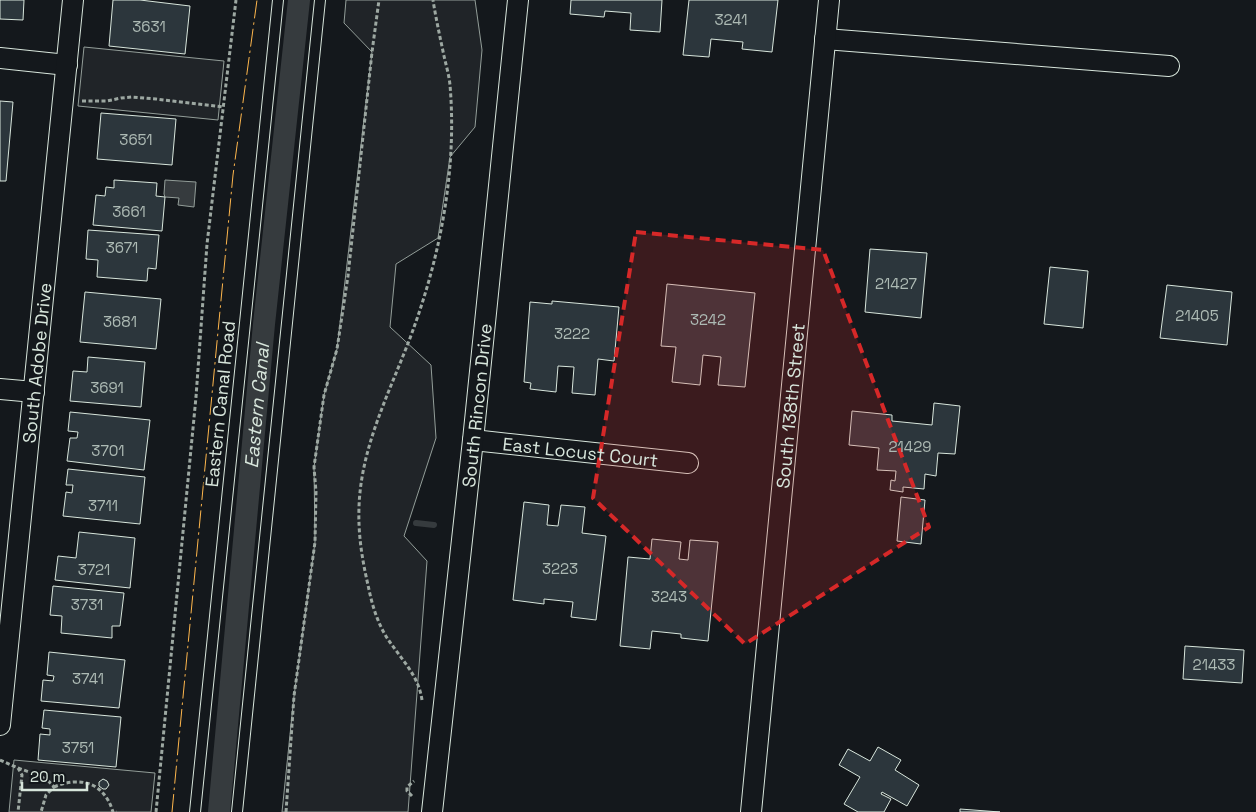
<svg xmlns="http://www.w3.org/2000/svg" width="1256" height="812" font-family="'Space Grotesk',sans-serif">
<style>
.green{fill:#202428;stroke:#939e99}
.water{fill:#363b3e;stroke:#939e99}
.lines{fill:none;stroke-linecap:round;stroke-linejoin:round}
.stream{stroke:#363b3e;stroke-width:6}
.canal{stroke:#363b3e;stroke-width:22}
.building{fill:#2c363c;stroke:#d8e6dc}
.service-casing{stroke:#d8e6dc;stroke-width:12}
.minor-casing{stroke:#d8e6dc;stroke-width:22}
.path{stroke:#9da8a2;stroke-width:3;stroke-dasharray:4 2.5;stroke-linecap:butt}
.service{stroke:#14181c;stroke-width:10}
.minor{stroke:#14181c;stroke-width:20}
.power{stroke:#ffb74d;stroke-width:1;stroke-dasharray:18 4 2.5 4;stroke-linecap:butt}
.marked{fill:#d62828;fill-opacity:0.2;stroke:#d62828;stroke-width:4;stroke-dasharray:10 6;stroke-linejoin:round}
.labels{text-anchor:middle;dominant-baseline:central;stroke-width:4;stroke-linejoin:round;paint-order:stroke}
.number-label{font-size:15px;fill:#adbab4}
.street-label{font-size:18px;fill:#d8e6dc;stroke:#14181c}
.water-label{font-size:19px;font-style:italic;fill:#d8e6dc;stroke:#14181c}
</style>
<rect width="100%" height="100%" fill="#14181c"/>
<path class="green" d="M346,0H475L482,50L475,127L450,157L438,238L396,264L390,327L431,365L436,438L404,536L427,561L408,812H282L294,696L315,542L314,467L324,395L337,349L372,52L344,23Z
M84,47L224,61L218,120L78,106Z
M14,760L155,773L151,812H9Z"/>
<path class="water" d="M165,180L196,182L194,207L178,205L179,198L165,197L164,194Z"/>
<g class="lines">
<path class="stream" d="M416,523L434,525"/>
<path class="canal" id="s1" d="M219,812L264,324L299,0"/>
</g>
<path class="building" d="M0,0H24L23,20L0,19Z
M113,0H140L190,6L185,54L109,46Z
M571,0H662L660,32L630,30L631,13L605,11L604,17L570,14Z
M689,0H778L772,52L742,49L743,42L711,39L709,57L683,55Z
M0,101L13,102L6,181H0Z
M101,113L176,119L172,165L97,159Z
M114,180L157,183L156,196L165,197L162,231L93,225L96,195L105,196L106,187L114,188Z
M88,230L159,235L156,269L148,268L147,281L97,277L98,260L86,259Z
M870,249L927,253L921,318L865,312Z
M1050,267L1088,271L1083,328L1044,324Z
M667,284L755,293L745,387L718,385L721,357L703,355L700,385L672,382L676,347L661,346Z
M1167,285L1232,292L1227,345L1160,338Z
M85,292L161,299L156,349L80,342Z
M552,301L619,307L614,361L598,359L595,395L572,393L574,367L558,366L556,392L530,389L531,383L524,382L530,302L552,304Z
M88,357L145,362L141,407L70,401L73,371L87,372Z
M934,403L960,406L955,454L938,453L936,476L925,474L924,489L903,487V492L890,490L891,480L895,481L896,471L877,470L879,448L849,445L852,411L892,415V421L932,425Z
M70,412L150,420L144,470L67,461L70,438H77L78,432L68,431Z
M68,469L145,477L140,524L63,516L66,492L72,493L73,485H66Z
M901,497L925,500L921,544L897,541Z
M524,502L549,505L547,525L558,526L561,505L585,507L582,533L606,536L596,620L571,617L573,602L544,599V604L513,600Z
M79,532L135,538L130,588L55,580L58,556L76,558Z
M652,539L681,542L679,559L688,560L690,540L718,542L708,641L681,638V634L652,631L650,649L620,646L628,557L650,559Z
M53,586L124,593L120,626H112V638L61,633L62,616L50,615Z
M1185,646L1244,650L1242,683L1183,679Z
M49,652L125,660L119,708L41,701L43,680L53,681L54,676L47,675Z
M44,710L121,717L116,767L38,760L40,734L50,735V729L42,728Z
M878,747L901,760L895,770L919,785L907,806L882,792L881,794L891,799L884,812H858L844,804L860,777L839,765L848,749L870,761Z
M103,779L107,781L109,785L106,789H103L99,786V782Z
M960,809L1000,812H960Z"/>
<g class="lines">
<g class="service-casing">
<path id="service" d="M195,812L278,0
M237,812C265,541 292,271 320,0"/>
</g>
<g class="minor-casing">
<g id="minor">
<path d="M825,39L1169,66"/>
<path d="M0,58L67,65"/>
<path d="M0,389L34,392"/>
<path id="s2" d="M473,440L688,463"/>
<path id="s3" d="M0,725L73,0"/>
<path id="s4" d="M432,812L473,440L518,0"/>
<path id="s5" d="M751,812L829,0"/>
</g>
</g>
<path class="path" d="M82,101H107L121,98L132,97L156,99L223,107
M422,700C418,671 394,653 382,629C375,615 371,600 368,585C362,559 358,534 359,507C361,444 392,388 413,330C441,253 457,168 450,85C449,75 446,65 444,56C440,37 436,19 433,0
M0,760L18,768L22,775L18,812
M18,768C31,773 46,776 54,787L46,795L41,812
M54,787C80,776 104,782 113,812H117
M412,796L407,791V787L414,781
M156,812L196,397L207,244L236,0
M286,812L294,696L315,542L316,492L314,467L324,395L337,349L348,276L372,52L379,0"/>
<use href="#service" class="service"/>
<use href="#minor" class="minor"/>
<path class="power" d="M172,812L233,175L257,0"/>
</g>
<path class="marked" d="M636,232L823,250L929,527L745,644L593,498Z"/>
<g class="labels">
<g class="number-label">
<text x="731" y="19">3241</text>
<text x="149" y="26">3631</text>
<text x="136" y="139">3651</text>
<text x="129" y="211">3661</text>
<text x="122" y="247">3671</text>
<text x="896" y="283">21427</text>
<text x="1197" y="315">21405</text>
<text x="708" y="319">3242</text>
<text x="120" y="321">3681</text>
<text x="572" y="333">3222</text>
<text x="107" y="387">3691</text>
<text x="910" y="446">21429</text>
<text x="108" y="450">3701</text>
<text x="103" y="505">3711</text>
<text x="560" y="568">3223</text>
<text x="94" y="569">3721</text>
<text x="669" y="596">3243</text>
<text x="87" y="604">3731</text>
<text x="1214" y="664">21433</text>
<text x="88" y="678">3741</text>
<text x="78" y="747">3751</text>
</g>
<g class="street-label">
<text stroke="none"><textPath href="#s3" startOffset="364">South Adobe Drive</textPath></text>
<text transform="translate(220 404) rotate(-84)">Eastern Canal Road</text>
<text stroke="none"><textPath href="#s4" startOffset="409">South Rincon Drive</textPath></text>
<text stroke="none"><textPath href="#s5" startOffset="408">South 138th Street</textPath></text>
<text stroke="none"><textPath href="#s2" startOffset="108">East Locust Court</textPath></text>
</g>
<g class="water-label">
<text stroke="none"><textPath href="#s1" startOffset="408">Eastern Canal</textPath></text>
</g>
</g>
<path d="M22 782v8h65v-8" fill="none" stroke="#d8e6dc" stroke-width="2.5"/>
<text x="30" y="782" font-size="15" fill="#d8e6dc" stroke="#14181c" stroke-width="4" paint-order="stroke">20 m</text>
</svg>
